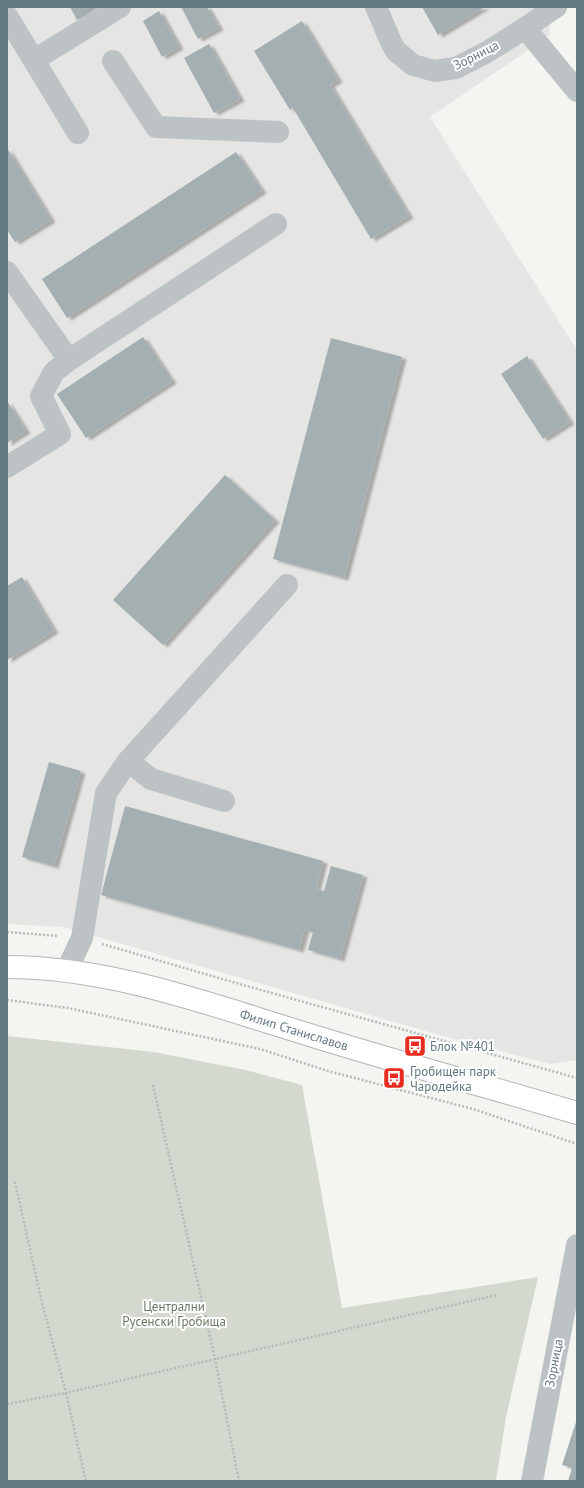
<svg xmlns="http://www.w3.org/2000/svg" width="584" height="1488" font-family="'PT Sans',sans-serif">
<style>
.built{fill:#e5e5e4}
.green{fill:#d4d9cf}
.building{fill:#a4afb2;filter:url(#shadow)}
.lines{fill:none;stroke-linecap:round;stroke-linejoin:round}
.major-casing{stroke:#b0b6b9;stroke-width:24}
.path{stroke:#b5b9bb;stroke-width:2.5;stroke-dasharray:2 2;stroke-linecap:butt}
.minor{stroke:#bdc2c5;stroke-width:22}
.major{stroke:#fff;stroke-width:22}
.labels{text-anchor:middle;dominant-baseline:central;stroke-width:4;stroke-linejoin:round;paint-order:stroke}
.street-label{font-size:13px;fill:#637982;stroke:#fff}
.poi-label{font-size:13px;fill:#637982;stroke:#fff;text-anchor:start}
.park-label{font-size:13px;fill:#6a7962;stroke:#fff}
</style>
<defs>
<filter id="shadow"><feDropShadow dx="4.5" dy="2.5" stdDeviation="1" flood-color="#0004"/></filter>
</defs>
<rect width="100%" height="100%" fill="#f4f4f0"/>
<path class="built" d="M7,7H556L551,10L549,36L430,117L577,350V1060L550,1064L443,1036L63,927L7,924Z"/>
<path class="green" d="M7,1036L154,1052L246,1070L302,1085L342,1308L538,1277L506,1417L496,1481H7Z"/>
<path class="building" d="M70,7H98L77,20Z
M181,7H207L219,28L198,39Z
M422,7H485L438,35Z
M159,11L179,47L162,57L143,21Z
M302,21L338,80L330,85L409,216L371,239L293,108L290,110L254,51Z
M209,44L240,99L214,113L184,58Z
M7,148L51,220L15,242L7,230Z
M236,152L262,191L67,318L42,279Z
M143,337L172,381L86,438L57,394Z
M331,338L402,357L344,578L273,559Z
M527,356L570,422L543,439L501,374Z
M7,401L26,431L7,443Z
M225,475L275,520L163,645L113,600Z
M22,577L54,631L7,660V586Z
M49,762L81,771L54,866L22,857Z
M125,806L323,861L316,889L324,891L331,866L363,875L340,959L308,950L313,932L305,929L299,950L101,895Z
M577,1419V1481H568L572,1468L562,1465Z"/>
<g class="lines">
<g class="major-casing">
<path id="major" d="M7,967C112,967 214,1006 313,1036C400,1063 489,1087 577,1113"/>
</g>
<path class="path" d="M7,932L58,936
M102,944L243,985L577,1078
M7,1000L68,1008L260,1049L328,1071L473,1109L577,1144
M153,1085L215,1359L239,1481
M15,1182L42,1303L66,1393L497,1295
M7,1404L66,1393L86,1481"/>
<path class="minor" d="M376,7L391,42L396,51L413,65L435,71L456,68L487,52L525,28L577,91
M7,16L78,133
M525,28L556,7
M34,60L120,7
M113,61L156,127L278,132
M7,272L69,360L54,372L41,396L60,434L7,467
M69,360L276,224
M128,761L151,779L224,801
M67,970L82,938L106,793L128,761L287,585
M532,1481L577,1245"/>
<use href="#major" class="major"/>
</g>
<defs>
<g id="bus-square" transform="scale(1.15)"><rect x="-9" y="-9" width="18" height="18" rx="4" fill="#e62d1f" stroke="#fff"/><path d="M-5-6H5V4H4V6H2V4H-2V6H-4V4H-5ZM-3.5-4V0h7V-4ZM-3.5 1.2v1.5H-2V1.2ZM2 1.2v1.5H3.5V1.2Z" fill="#fff"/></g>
</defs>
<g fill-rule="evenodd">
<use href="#bus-square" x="415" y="1046"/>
<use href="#bus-square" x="394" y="1078"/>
</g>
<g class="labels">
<g class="street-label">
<text transform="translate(476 55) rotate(-27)">Зорница</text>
<text transform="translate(294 1030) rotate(17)">Филип Станиславов</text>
<text transform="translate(554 1363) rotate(-79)">Зорница</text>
</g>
<g class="poi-label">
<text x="430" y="1046">Блок №401</text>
<text x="410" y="1071">Гробищен парк<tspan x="410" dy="15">Чародейка</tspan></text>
</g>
<g class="park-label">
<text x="174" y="1306">Централни<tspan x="174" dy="15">Русенски Гробища</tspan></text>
</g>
</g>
<rect width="584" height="1488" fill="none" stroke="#637982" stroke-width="16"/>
</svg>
